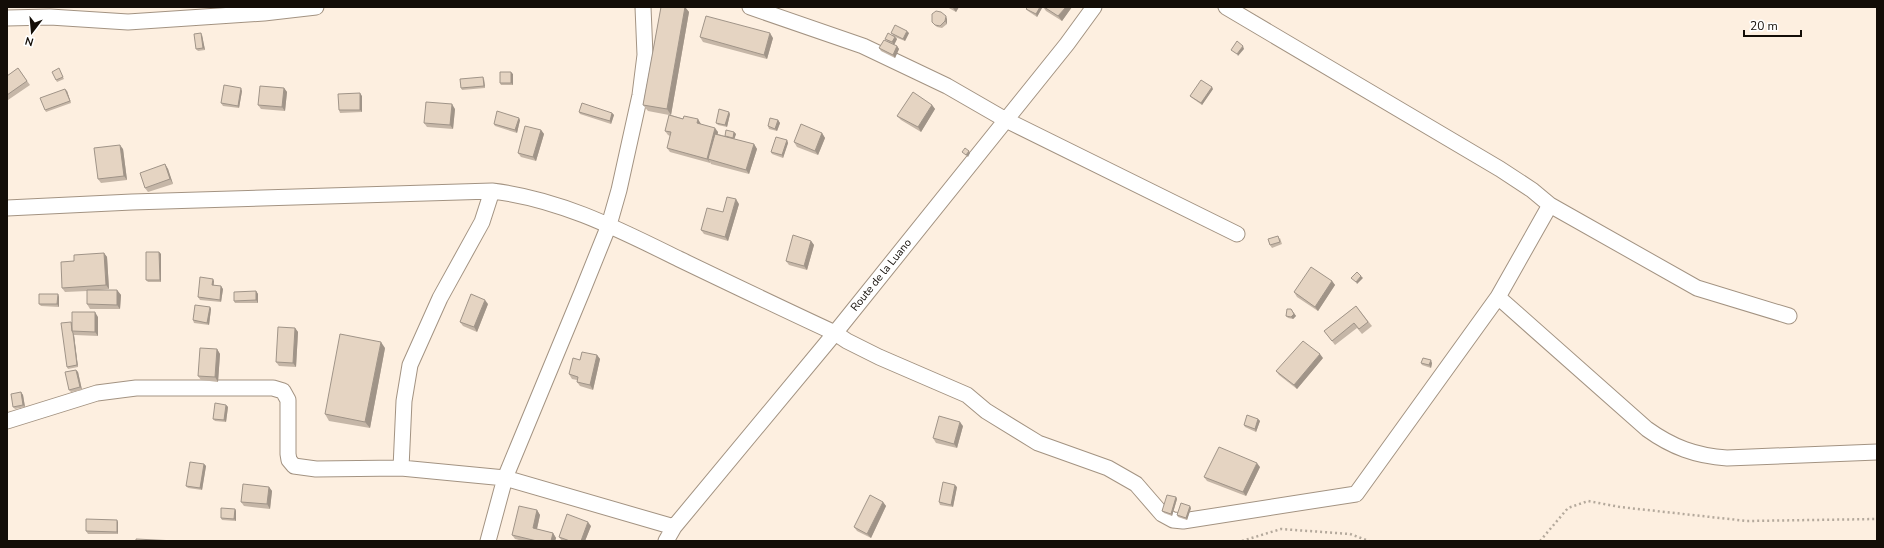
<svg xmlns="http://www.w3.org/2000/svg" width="1884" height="548" font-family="'Nunito Sans',sans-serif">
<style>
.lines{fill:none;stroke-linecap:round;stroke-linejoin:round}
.street-casing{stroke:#a39382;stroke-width:17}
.path{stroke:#b4a99c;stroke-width:2.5;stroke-dasharray:2 3;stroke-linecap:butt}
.street{stroke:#fff;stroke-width:15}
.wall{fill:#c5b6a7}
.shaded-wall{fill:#a09488}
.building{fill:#e5d4c2;stroke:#a09488}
.labels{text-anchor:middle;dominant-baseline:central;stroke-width:3.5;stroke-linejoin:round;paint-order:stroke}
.street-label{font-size:11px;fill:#130d07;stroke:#fff}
</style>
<rect width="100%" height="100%" fill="#fdefe0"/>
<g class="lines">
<g class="street-casing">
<path id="street" d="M750,7L863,46L947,86L1006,120L1237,234
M1226,7L1500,169L1532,190L1550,205L1697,288L1789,316
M7,18L50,17L128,22L264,13L316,7
M7,208L132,202L492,191C560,199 618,229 679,259C731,284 783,309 835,333L847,341L879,357L967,395L986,411L1038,443L1108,468L1136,484L1162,514L1173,520L1183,521L1356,494L1498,297L1550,205
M1498,297L1647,429C1672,447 1696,456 1727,458L1877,452
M7,421L97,393L136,388H273L283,391L288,400V454L289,460L294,466L316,469L401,468L505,478L674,527
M401,468L404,401L410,365L440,298L482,222L492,191
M488,541L505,478L582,292L609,225L619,190L640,95L645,55L643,7
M666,541L674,527L835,333L1067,44L1094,7"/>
</g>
<path class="path" d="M1242,541L1281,529L1350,534L1369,541
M1540,541L1568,508L1588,501L1620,507L1747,521L1877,519"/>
<use href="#street" class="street"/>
</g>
<path class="wall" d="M661,7H685L689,12L671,115L701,124L718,132V134L725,136L734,132L736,134L734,139L754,144L757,149L749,174L711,164L710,162V163L670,152L667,148L670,136L668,135L665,131L669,115L648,111L643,105Z
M947,7H959L956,12Z
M1043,7H1072L1062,21L1046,11Z
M1042,8L1037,17L1028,11L1026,9Z
M947,19V24L942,28L937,27L932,22Z
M891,33H909L905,41L895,37L897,39L894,45L887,41L885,39L893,35Z
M202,35L205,50L198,51L196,49Z
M700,37L773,38L767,59L703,42Z
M897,46L899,49L895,58L881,51L879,48Z
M18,68L30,85L8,100L7,98V76Z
M60,71L64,79L57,82L56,80Z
M513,74V85H501L500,83Z
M484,79L485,88L462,90L461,88Z
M284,88L287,92L285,111L261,109L258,105Z
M1213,89L1202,105L1192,98L1190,96Z
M67,91L71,103L46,112L45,110Z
M242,91L239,108L223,106L221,103Z
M362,96V112L340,113L339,110Z
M932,105L935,109L921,132L901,120L897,116Z
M455,109L453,129L427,127L424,123Z
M579,112L612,113L614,115L611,124L580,114Z
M730,114L727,127L718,125L716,123Z
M520,120L517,133L495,126L494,124Z
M778,120L780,123L777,131L769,129L768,126Z
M541,130L544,134L536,161L521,157L518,153Z
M822,133L825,138L818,155L797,147L794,142Z
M787,140L788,143L783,158L772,154L771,152Z
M123,149L127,180L101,183L98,179Z
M165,164L168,169L173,184L148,192L145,188Z
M739,204L728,241L704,234L701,230L723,212Z
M1280,238L1282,244L1272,248L1270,245Z
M811,241L814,245L807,270L789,265L786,261Z
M159,252L161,254V282H148L146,280Z
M104,253L107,257L109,289L99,290H117L121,295L120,309H90L87,304V291L65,292L62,288L74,261Z
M214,281V285L223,289L221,302L200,300L198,297Z
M1332,281L1335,285L1318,311L1297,297L1294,292Z
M256,291L258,294V303H235L234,301Z
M58,294L59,297V307L41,306L39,304Z
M488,304L477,332L463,326L460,322Z
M1356,306L1372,326L1362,334L1357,328L1335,345L1324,331Z
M210,307L211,309L209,325L194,323L193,320Z
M1291,309L1296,316L1293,319L1288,318L1286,316Z
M98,317V336L75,335H74L78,367L68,369L67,367L71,322Z
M295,328L298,332L296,367L279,366L276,362Z
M385,348L370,428L329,421L325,414Z
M217,349L220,354L218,382L201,380L198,376Z
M597,355L600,359L593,390L580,386L577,382V380L572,379L569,374L580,360Z
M1323,358L1297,389L1279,375L1276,371Z
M1421,363H1432L1431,368L1422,365Z
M76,370L78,372L82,390L71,392L69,390Z
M21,392L23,395L25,407L15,409L13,407Z
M226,405L228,407L226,422L215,421L213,419Z
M1258,419L1260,421L1256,432L1245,427L1244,425Z
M963,426L957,448L936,443L933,438Z
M204,464L206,466L202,490L188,488L186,486Z
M1260,467L1246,496L1207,481L1204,477Z
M269,487L272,491L270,509L244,506L241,502Z
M957,487L953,507L940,505L939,502Z
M1176,497L1177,499L1172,516L1164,513L1162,511Z
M883,502L886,506L871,538L857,531L854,527Z
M1191,508L1187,520L1178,517L1177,515Z
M235,509L236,511V521L222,520L221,518Z
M537,510L540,515L537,529L553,533L556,538L555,541H523L515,539L512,535Z
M118,522V534H88L86,531Z
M591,526L585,541H562L559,537Z"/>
<path class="shaded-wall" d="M685,7L689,12L671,115L667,109Z
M954,7H959L956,12L953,8Z
M1040,7H1041L1042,8L1037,17L1036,14Z
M1066,7H1072L1062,21L1058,16Z
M946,16L947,19V24L945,21Z
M907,31L909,33L905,41L903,39Z
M201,33L202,35L205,50L203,48Z
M770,33L773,38L767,59L764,55Z
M895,37L897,39L894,45L892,42Z
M897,46L899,49L895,58L893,55Z
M1243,46L1244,49L1238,56L1237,54Z
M511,72L513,74V85L511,83Z
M483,77L484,79L485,88L484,86Z
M1212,87L1213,89L1202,105L1201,103Z
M241,88L242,91L239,108L238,106Z
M284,88L287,92L285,111L282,107Z
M65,89L67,91L71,103L70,101Z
M360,93L362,96V112L360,110Z
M452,104L455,109L453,129L450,125Z
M932,105L935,109L921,132L918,127Z
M729,112L730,114L727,127L725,125Z
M612,113L614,115L611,124L610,121Z
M519,118L520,120L517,133L515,130Z
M698,119L701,124L700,127L697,123Z
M778,120L780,123L777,131L775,129Z
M715,128L718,132L711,160L708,159L710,163L707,159Z
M541,130L544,134L536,161L533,157Z
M734,132L736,134L734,140L733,138Z
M822,133L825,138L818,155L815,151Z
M787,140L788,143L783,158L782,155Z
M754,144L757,149L749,174L746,170Z
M120,145L123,149L127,180L124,176Z
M969,151L970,153L968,157L966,155Z
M165,164L168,169L173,184L170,179Z
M736,199L739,204L728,241L725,237Z
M811,241L814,245L807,270L804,266Z
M159,252L161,254V282L160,280Z
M104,253L107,257L109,289L106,285Z
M1361,276L1363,278L1357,284L1356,282Z
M213,279L214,281L213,287L212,285Z
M1332,281L1335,285L1318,311L1315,307Z
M221,286L223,289L221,302L220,300Z
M117,290L121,295L120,309L117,305Z
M256,291L258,294V303L256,300Z
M58,294L59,297V307L57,304Z
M485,300L488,304L477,332L474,327Z
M210,307L211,309L209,325L207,323Z
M1291,309L1296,316L1293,319L1291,317Z
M95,312L98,317V336L95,332Z
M295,328L298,332L296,367L293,363Z
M73,333L74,335L78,367L77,365Z
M381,342L385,348L370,428L365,422Z
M217,349L220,354L218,382L215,377Z
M1320,354L1323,358L1297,389L1294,385Z
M597,355L600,359L593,390L590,385Z
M1431,360L1432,363L1431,368L1429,365Z
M76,370L78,372L82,390L80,387Z
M21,392L23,395L25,407L23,405Z
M226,405L228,407L226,422L224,420Z
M1258,419L1260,421L1256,432L1255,429Z
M960,422L963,426L957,448L954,444Z
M1257,463L1260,467L1246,496L1243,492Z
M204,464L206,466L202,490L200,488Z
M955,485L957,487L953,507L951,505Z
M269,487L272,491L270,509L267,504Z
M1176,497L1177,499L1172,516L1171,514Z
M883,502L886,506L871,538L867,534Z
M1190,506L1191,508L1187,520L1186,518Z
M235,509L236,511V521L234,519Z
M537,510L540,515L536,533L533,528Z
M117,520L118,522V534L117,532Z
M588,522L591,526L585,541H581Z
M553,533L556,538L555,541H551Z"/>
<path class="building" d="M661,7H685L667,109L643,105Z
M1028,7H1040L1036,14L1026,9Z
M1044,7H1066L1058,16Z
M936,11L941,12L946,16L945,21L940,26L935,25L932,22V14Z
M706,16L770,33L764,55L700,37Z
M895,25L907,31L903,39L891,33Z
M201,33L203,48L196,49L194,34Z
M888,33L895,37L892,42L885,39Z
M884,40L897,46L893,55L879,48Z
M1237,41L1243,46L1237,54L1231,50Z
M18,68L27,81L7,95V76Z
M59,68L63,77L56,80L52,72Z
M500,72H511V83H500Z
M483,77L484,86L461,88L460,79Z
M1201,80L1212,87L1201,103L1190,96Z
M224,85L241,88L238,106L221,103Z
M260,86L284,88L282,107L258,105Z
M65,89L70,101L45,110L40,98Z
M913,92L932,105L918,127L897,116Z
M360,93V110H339L338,94Z
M426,102L452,104L450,125L424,123Z
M582,103L612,113L610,121L579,112Z
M719,109L729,112L725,125L716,123Z
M497,111L519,118L515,130L494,124Z
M669,115L683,119L684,116L698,119L697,123L715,128L707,159L667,148L671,132L665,131Z
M770,118L778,120L775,129L768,126Z
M801,124L822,133L815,151L794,142Z
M525,126L541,130L533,157L518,153Z
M726,130L734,132L733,138L725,136Z
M715,134L754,144L746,170L708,159Z
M776,137L787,140L782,155L771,152Z
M120,145L124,176L98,179L94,148Z
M965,148L969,151L966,155L962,152Z
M165,164L170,179L145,188L140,173Z
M727,197L736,199L725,237L701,230L707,208L723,212Z
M793,235L811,241L804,266L786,261Z
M1278,236L1280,242L1270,245L1268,239Z
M146,252H159L160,280H146Z
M104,253L106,285L62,288L61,262L74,261V255Z
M1311,267L1332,281L1315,307L1294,292Z
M1357,272L1361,276L1356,282L1351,278Z
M200,277L213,279L212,285L221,286L220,300L198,297Z
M87,290H117V305L87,304Z
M256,291V300L234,301V292Z
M39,294H58L57,304H39Z
M471,294L485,300L474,327L460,322Z
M195,305L210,307L207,323L193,320Z
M1356,306L1368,322L1359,329L1354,323L1332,341L1324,331Z
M1287,309H1291L1294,314L1291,317L1286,316Z
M72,312H95V332L72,331Z
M71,322L72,331L73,333L77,365L67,367L61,323Z
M278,327L295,328L293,363L276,362Z
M340,334L381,342L365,422L325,414Z
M1303,341L1320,354L1294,385L1276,371Z
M200,348L217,349L215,377L198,376Z
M582,352L597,355L590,385L577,382L578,377L569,374L573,358L580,360Z
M1423,358L1431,360L1429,365L1421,363Z
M76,370L80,387L69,390L65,372Z
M21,392L23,405L13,407L11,394Z
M215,403L226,405L224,420L213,419Z
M1247,415L1258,419L1255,429L1244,425Z
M939,416L960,422L954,444L933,438Z
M1219,447L1257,463L1243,492L1204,477Z
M190,462L204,464L200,488L186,486Z
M943,482L955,485L951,505L939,502Z
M243,484L269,487L267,504L241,502Z
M870,495L883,502L867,534L854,527Z
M1167,495L1176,497L1171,514L1162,511Z
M1181,503L1190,506L1186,518L1177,515Z
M519,506L537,510L533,528L553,533L551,541H537L512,535Z
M221,508L235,509L234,519L221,518Z
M567,514L588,522L581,541H570L559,537Z
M86,519L117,520V532L86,531Z
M136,539L176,541H136Z"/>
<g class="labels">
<g class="street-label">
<text transform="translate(881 275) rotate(-51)">Route de la Luano</text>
</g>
</g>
<rect width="1884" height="548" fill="none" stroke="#130d07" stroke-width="16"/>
<g transform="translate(32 32) rotate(196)" stroke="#ffffff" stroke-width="3" paint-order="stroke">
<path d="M0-3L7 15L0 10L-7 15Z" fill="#130d07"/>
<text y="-6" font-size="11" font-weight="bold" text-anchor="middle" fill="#130d07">N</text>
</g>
<path d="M1744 30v6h57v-6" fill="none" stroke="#130d07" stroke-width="2"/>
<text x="1750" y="30" font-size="12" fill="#130d07" stroke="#ffffff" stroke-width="3" paint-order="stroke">20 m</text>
</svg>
